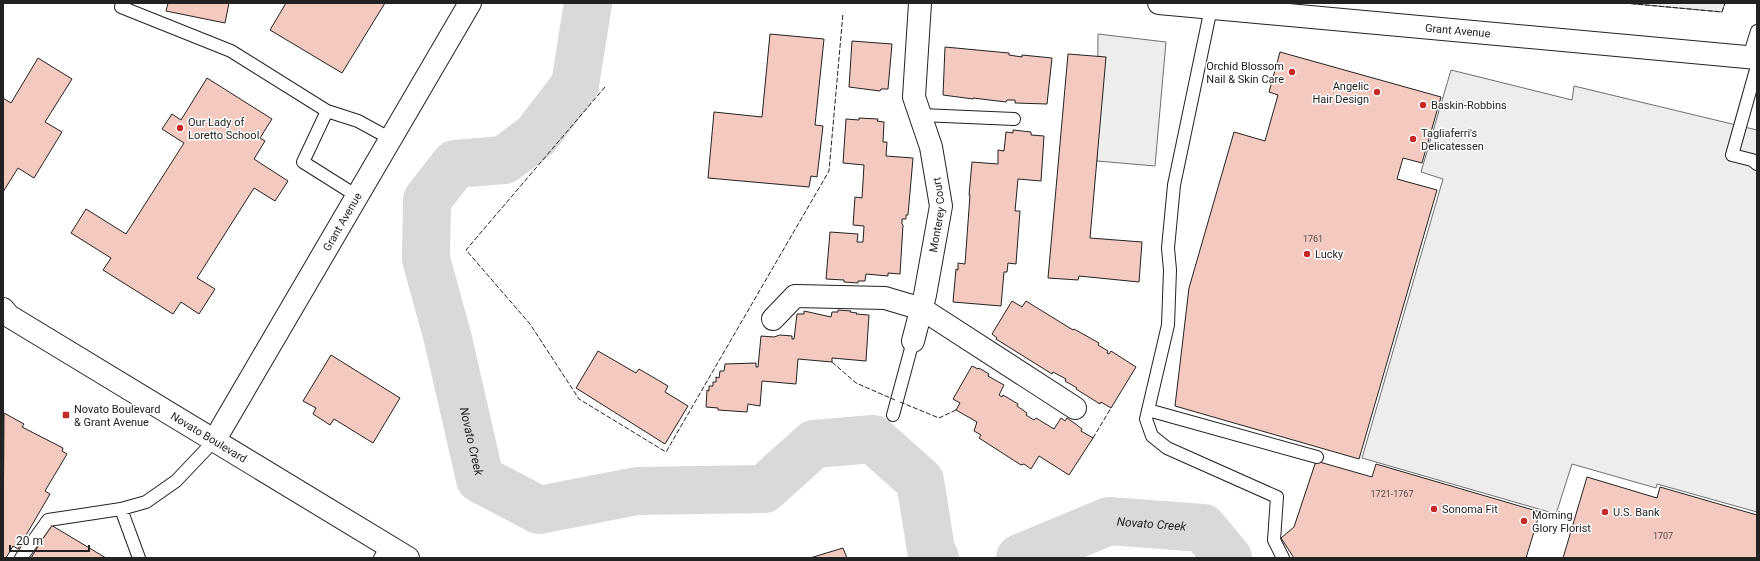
<svg xmlns="http://www.w3.org/2000/svg" width="1760" height="561" font-family="Roboto,sans-serif">
<style>
.green{fill:#eee;stroke:#6f6f6f}
.parking{fill:#ededed;stroke:#6f6f6f}
.lines{fill:none;stroke-linecap:round;stroke-linejoin:round}
.river{stroke:#d9d9d9;stroke-width:48}
.building{fill:#f3c9c0;stroke:#222}
.lane-casing{stroke:#222;stroke-width:14}
.street-casing{stroke:#222;stroke-width:24}
.secondary-casing{stroke:#222;stroke-width:24}
.lane{stroke:#fff;stroke-width:12}
.street{stroke:#fff;stroke-width:22}
.secondary{stroke:#fff;stroke-width:22}
.fence{stroke:#222;stroke-width:1;stroke-dasharray:5 2;stroke-linecap:butt}
.poi-dot{fill:#c62828;stroke:#fff;stroke-width:1.5}
.labels{text-anchor:middle;dominant-baseline:central;stroke-width:3;stroke-linejoin:round;paint-order:stroke}
.number-label{font-size:9px;fill:#564c4a}
.street-label{font-size:11px;fill:#222;stroke:#fff}
.poi-label{font-size:11px;fill:#222;stroke:#fff;text-anchor:start}
.water-label{font-size:12px;font-style:italic;fill:#222;stroke:#fff}
</style>
<rect width="100%" height="100%" fill="#fff"/>
<path class="green" d="M1624,3H1725L1722,12Z"/>
<path class="parking" d="M1098,34L1166,42L1155,166L1097,161Z
M1451,70L1572,100L1574,86L1757,130V512L1657,484L1656,488L1572,464L1556,514L1362,458L1443,179L1421,172Z"/>
<g class="lines">
<g class="river">
<path id="s1" d="M588,3L575,85L536,136L504,160L455,164L427,200L426,259L448,339L480,479L539,510L637,491L764,489L814,444L873,439L920,481L932,556L935,558"/>
<path id="s2" d="M1020,558L1109,521L1203,528L1228,558"/>
</g>
</g>
<path class="building" d="M168,3H229L225,23L166,11Z
M286,3H385L342,73L270,30Z
M770,34L824,39L815,125L823,126L817,177L811,176L809,187L708,178L714,112L762,117Z
M852,41L892,44L888,89H881L880,91L849,87Z
M945,47L1009,53V55L1022,57V55L1052,58L1047,104L1015,103V100H1007L1006,102L973,98V99L943,95Z
M1280,52L1441,97L1422,163L1403,158L1397,179L1437,190L1359,459L1175,406L1189,288L1234,132L1265,141L1278,95L1269,92Z
M1068,54L1106,57L1090,238L1142,242L1139,282L1079,276L1078,280L1048,278Z
M38,58L72,79L45,122L62,132L34,178L18,168L3,192V98L11,103Z
M207,78L272,119L260,138L265,141L254,159L288,181L275,201L254,188L197,278L215,289L199,314L181,302L173,314L103,270L111,258L71,233L86,209L126,234L184,143L162,129L172,114L181,120Z
M859,118L878,119L877,121L884,122L883,142H887L886,156L913,158L908,215H906V219H902V224L903,225L900,274L888,273V276L866,274L865,281H858V283L844,282V280L826,279L830,232L858,234L857,242H863L864,226L853,225L855,197L862,198L864,165L843,163L846,119L859,120Z
M1013,130L1031,132V135L1044,136L1041,181L1018,179L1015,211H1020L1016,264L1008,263L1007,272H1004L1001,306L953,302L956,269L958,270V263L965,264L970,195H969L972,162L998,164V150L1004,151L1006,132L1013,133Z
M1012,301L1022,307L1026,301L1073,330L1074,329L1099,343L1098,345L1108,351L1107,353L1109,354L1111,351L1136,367L1111,408L1101,402L1100,404L1076,389L1077,388L1065,381L1066,379L1053,372L1052,374L996,339L997,338L992,334Z
M838,310L851,311L850,312L857,313L856,314L869,315L866,361L832,358V362L798,359L796,384L762,381L760,406L748,404L747,412L718,410V408L706,407L707,390L709,391V386H713V382H716V377L719,378L720,371H724L725,364L756,363V367H758L761,336L774,337L780,335L792,336V339H794L797,314H804V311L831,317L832,312H838Z
M598,351L636,373L639,369L668,386L665,392L688,406L665,444L576,388Z
M331,355L400,398L373,443L334,419L330,425L313,414L316,408L303,401Z
M972,366L978,369L979,368L989,374L988,376L1004,385L999,395L1002,397L1003,395L1018,404L1017,406L1027,413L1026,415L1034,420L1036,418L1054,429L1061,418L1065,421L1067,418L1077,425L1082,429L1081,431L1093,438L1069,475L1039,456L1031,469L1024,464L1021,465L979,438L981,435L974,431L977,422L956,410L960,403L953,399Z
M4,413L24,424L22,427L63,448L62,451L67,454L45,491L50,494L18,549L13,546L6,558H3Z
M1316,461L1372,477L1376,464L1540,512L1526,558H1294L1281,538L1294,527Z
M1587,477L1657,498L1660,487L1757,515V558H1563Z
M51,525L106,558H31Z
M843,548L847,558H810Z"/>
<g class="lines">
<g class="lane-casing">
<path id="lane" d="M121,7L231,51L327,111L358,121L391,139
M1211,8L1174,185L1168,248L1170,270L1168,325L1146,419L1152,436L1167,448L1277,497L1274,540L1283,558
M1749,57L1757,31
M1757,66L1732,155L1752,160L1757,164
M327,111L303,162L357,196
M921,115L1014,119
M1148,410L1317,457
M893,415L913,341
M121,509L139,558
M21,558L48,520L121,509L146,502L176,481L214,441
M380,558L387,546"/>
</g>
<g class="street-casing">
<g id="street">
<path d="M773,319L795,296L885,298L922,309L1075,408"/>
<path id="s3" d="M913,341L925,295L941,206L931,147L914,97L920,3"/>
</g>
</g>
<g class="secondary-casing">
<g id="secondary">
<path id="s4" d="M1159,3L1757,58"/>
<path id="s5" d="M3,309L9,316L408,558"/>
<path id="s6" d="M214,441L470,3"/>
</g>
</g>
<use href="#lane" class="lane"/>
<use href="#street" class="street"/>
<use href="#secondary" class="secondary"/>
<path class="fence" d="M1624,3L1722,12L1725,3
M605,87L466,250L530,324L579,399L666,452L829,171L843,13
M832,362L856,383L895,400
M900,402L939,418L956,410
M1093,438L1111,408"/>
</g>
<g class="poi-dot">
<circle cx="1292" cy="72" r="4"/>
<circle cx="1377" cy="92" r="4"/>
<circle cx="1423" cy="105" r="4"/>
<circle cx="180" cy="128" r="4"/>
<circle cx="1413" cy="139" r="4"/>
<circle cx="1307" cy="254" r="4"/>
<rect x="62" y="411" width="8" height="8" rx="2"/>
<circle cx="1434" cy="509" r="4"/>
<circle cx="1605" cy="512" r="4"/>
<circle cx="1524" cy="521" r="4"/>
</g>
<g class="labels">
<g class="number-label">
<text x="1313" y="239">1761</text>
<text x="1392" y="494">1721-1767</text>
<text x="1663" y="536">1707</text>
</g>
<g class="street-label">
<text stroke="none"><textPath href="#s4" startOffset="300">Grant Avenue</textPath></text>
<text stroke="none"><textPath href="#s3" startOffset="129">Monterey Court</textPath></text>
<text stroke="none"><textPath href="#s6" startOffset="254">Grant Avenue</textPath></text>
<text stroke="none"><textPath href="#s5" startOffset="243">Novato Boulevard</textPath></text>
</g>
<g class="poi-label">
<text x="1284" y="66" text-anchor="end">Orchid Blossom<tspan x="1284" dy="13">Nail &amp; Skin Care</tspan></text>
<text x="1369" y="86" text-anchor="end">Angelic<tspan x="1369" dy="13">Hair Design</tspan></text>
<text x="1431" y="105">Baskin-Robbins</text>
<text x="188" y="122">Our Lady of<tspan x="188" dy="13">Loretto School</tspan></text>
<text x="1421" y="133">Tagliaferri's<tspan x="1421" dy="13">Delicatessen</tspan></text>
<text x="1315" y="254">Lucky</text>
<text x="74" y="409">Novato Boulevard<tspan x="74" dy="13">&amp; Grant Avenue</tspan></text>
<text x="1442" y="509">Sonoma Fit</text>
<text x="1613" y="512">U.S. Bank</text>
<text x="1532" y="515">Morning<tspan x="1532" dy="13">Glory Florist</tspan></text>
</g>
<g class="water-label">
<text stroke="none"><textPath href="#s1" startOffset="529">Novato Creek</textPath></text>
<text stroke="none"><textPath href="#s2" startOffset="139">Novato Creek</textPath></text>
</g>
</g>
<rect width="1760" height="561" fill="none" stroke="#222222" stroke-width="8"/>
<path d="M10 545v6h79v-6" fill="none" stroke="#222222" stroke-width="2"/>
<text x="16" y="545" font-size="12" fill="#222222" stroke="#ffffff" stroke-width="3" paint-order="stroke">20 m</text>
</svg>
